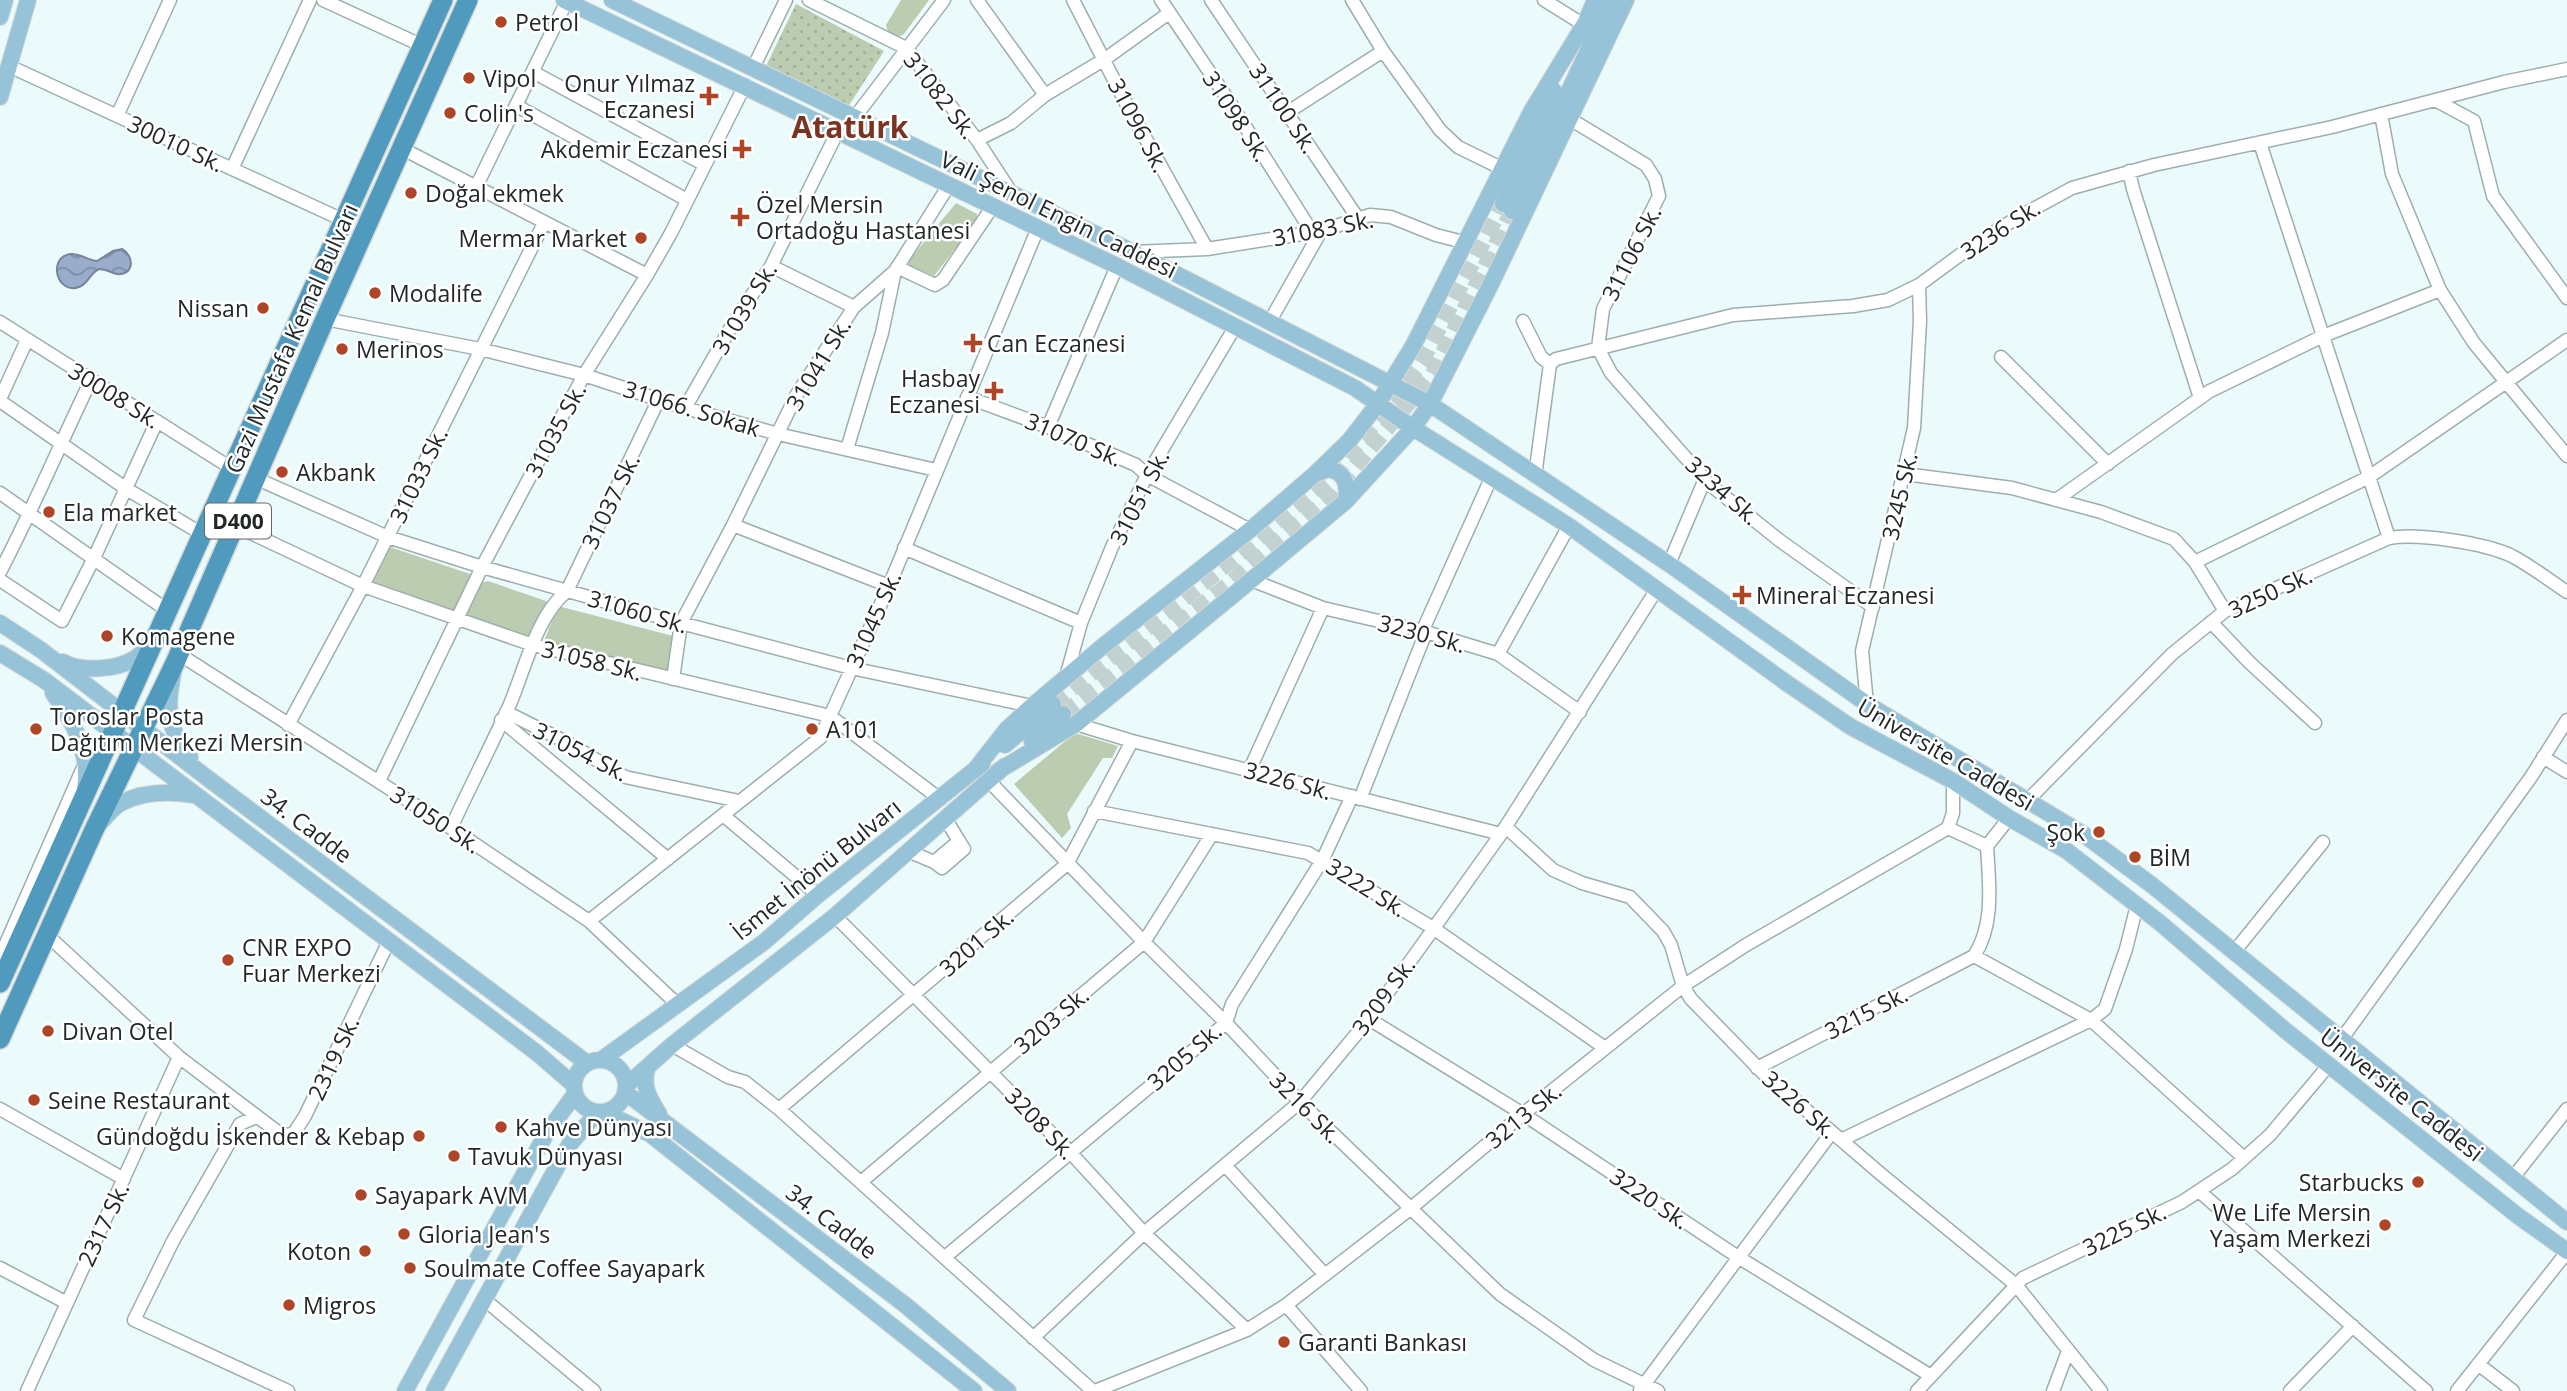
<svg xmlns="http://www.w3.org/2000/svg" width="2567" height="1391" font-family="'Open Sans',sans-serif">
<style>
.grass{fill:url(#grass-dots)}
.park{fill:#bbccb1}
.water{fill:url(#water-waves);stroke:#76849a;stroke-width:2}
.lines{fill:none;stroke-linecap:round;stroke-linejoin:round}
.major-tunnel{stroke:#c3d1d1;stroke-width:16;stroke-dasharray:16 8;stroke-linecap:butt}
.minor-casing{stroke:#9fadae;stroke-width:15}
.major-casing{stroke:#d7d8d8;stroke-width:18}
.highway-casing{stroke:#d7d8d8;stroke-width:22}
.minor{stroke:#fff;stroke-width:12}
.major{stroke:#96c3d7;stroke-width:16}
.highway{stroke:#509bbd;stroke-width:19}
.poi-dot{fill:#ad4526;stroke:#fff;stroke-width:2.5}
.labels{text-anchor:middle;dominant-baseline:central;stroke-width:5;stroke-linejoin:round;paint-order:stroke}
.shield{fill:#fff;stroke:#646868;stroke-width:2}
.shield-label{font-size:21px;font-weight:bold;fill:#222727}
.poi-label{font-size:23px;fill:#222727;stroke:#fff;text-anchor:start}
.street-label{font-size:23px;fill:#222727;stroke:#fff}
.district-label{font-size:30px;font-weight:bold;fill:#793522;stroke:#fff}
</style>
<defs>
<pattern id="grass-dots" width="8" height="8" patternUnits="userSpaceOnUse" patternTransform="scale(1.75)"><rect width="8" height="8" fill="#bbccb1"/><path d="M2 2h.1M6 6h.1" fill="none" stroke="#a0af98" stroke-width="1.8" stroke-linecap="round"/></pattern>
<pattern id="water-waves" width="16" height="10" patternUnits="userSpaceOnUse" patternTransform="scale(1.75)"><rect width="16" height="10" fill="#9aaccc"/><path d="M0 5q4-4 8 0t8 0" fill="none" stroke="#7d8ca6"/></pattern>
</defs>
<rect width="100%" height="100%" fill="#ebfbfb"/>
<path class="grass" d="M796,4L884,51L848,107L766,66Z"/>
<path class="park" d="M901,0H929L904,34L898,37L888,32L886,25Z
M956,203L977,214L976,222L934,276L909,265V260Z
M390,547L470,574L471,577L454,612L371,582L385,550Z
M488,581L549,602L533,638L463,616L480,583Z
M558,606L673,636L667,673L544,641Z
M1075,733L1118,746L1112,758H1103L1067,814L1071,828L1062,838L1014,784Z"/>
<path class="water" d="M122,249C135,256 134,276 117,274C111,273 107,269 99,269C90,273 88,284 79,287C57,295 47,258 70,254C80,253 87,260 97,261L113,251Z"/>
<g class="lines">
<path class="major-tunnel" d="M1053,704L1252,544L1338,469L1421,363L1503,204
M1063,714L1229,584L1328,498L1433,374L1512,211"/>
<g class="minor-casing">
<path id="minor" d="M323,0L423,46
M809,0L906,48L977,140L1013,195
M977,0L1045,95
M1073,0L1128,107L1207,249
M1161,0L1229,101L1312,232
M1211,0L1357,217
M1352,0L1383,51L1440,130L1458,147L1503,169
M1544,0L1584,25
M9,66L343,220
M753,68L786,0
M533,72L705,165
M2435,100L2474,121L2493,196L2567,298
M517,106L687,200
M1288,112L1383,51
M2381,114L2392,174L2440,290L2474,343L2567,456
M117,116L170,0
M855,117L944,0
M1570,119L1646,165L1655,179L1659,196L1603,309L1598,348
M977,140L1011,123L1045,95L1105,59L1169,13
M2260,143L2389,538
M401,148L647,275
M232,169L310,0
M2129,171L2133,189L2200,398
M476,187L567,1
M1133,252L1207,249L1321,231L1370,215L1391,217L1436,235L1467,243
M771,266L854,307
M897,267L935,285L943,280L993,206
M325,319L480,349L584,375L685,408L778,434L936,470
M1270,321L1321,231
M1523,321L1541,357L1550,364
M0,322L231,468
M1598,348L1611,373L1708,483L1779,540L1873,607
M2001,357L2108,464
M967,397L1048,427L1136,465L1147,475L1250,530
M0,399L27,340
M0,401L125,488L202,534
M685,408L731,327L771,266L838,131
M1048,427L1117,266
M847,449L882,333L895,271
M1905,474L2012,488L2101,512L2174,539L2195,562L2225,611
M1535,476L1550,364L1556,359L1733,315L1853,306L1888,300L1919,285L1968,249L2015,219L2072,188L2154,165L2332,127L2504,82L2567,69
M255,478L388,537L482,567L681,623L851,668L1032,706
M0,493L168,611
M2056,500L2210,391L2323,336L2440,290
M733,525L889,586
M236,526L363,586L533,645L830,716L940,799
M904,548L1081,623
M2195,562L2369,477L2567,340
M1669,564L1705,479
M0,572C33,509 60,444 91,380
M0,580L62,621L94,558L157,421
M1251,580L1323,608L1426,632L1498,654L1580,712
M2211,622L2249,662L2315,723
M1422,632L1492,476
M179,654L451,828L589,921L677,1004
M1498,654L1569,526
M1066,677L1081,623L1112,547L1147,475L1235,327
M673,679L681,623L733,525L797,394L854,307L895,271L949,185
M1867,704L1862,651L1914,428L1920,321L1919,285
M506,712L568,743L625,777L739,801
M501,720L668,859
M1076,724L1132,741L1501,834
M288,725L363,586L544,223
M2543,757L2567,772
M1250,769L1323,608
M988,780L1144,942L1226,1023L1300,1102L1500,1294L1594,1360L1658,1391
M379,781L482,567L584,375L647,275L671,233L745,85
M1360,799L1426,632
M2028,800L2172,654L2225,611L2389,538C2418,533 2485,543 2512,556C2531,566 2549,580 2567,592
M1094,811L1308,853L1433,928L1605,1048
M723,815L818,895
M1506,827L1553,870L1582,883L1630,897L1663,931L1671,945L1683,986L1691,999L1764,1074L1882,1175L2016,1285L2101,1391
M451,828C469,789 489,750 507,711C524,674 535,617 567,591L659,399
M1948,828L1953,813V781
M1948,828L1987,846
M908,851L934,862L942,868L964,849L959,841
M934,862L959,841L945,818
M835,916L1070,1152L1144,1233L1247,1330
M589,921L820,738L889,586L1038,228
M47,935L179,1057L283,1136L294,1133L305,1116L389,941
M2234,952L2323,842
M1974,956L2091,1020L2244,1158
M1974,956C1995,924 1989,883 1987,846L2009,818
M0,957L85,763
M1369,1019L1523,1114L1738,1257L1931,1376
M2341,1040L2531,777L2567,720
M672,1045L728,1077L745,1082L779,1109L1093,1391
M1757,1068L1974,956
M0,1109L124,1179
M779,1109L1067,864L1132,741
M256,1117L240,1124L173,1241L134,1320L288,1391
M1841,1140L2091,1020L2105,1009L2126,949L2137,905
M1225,1165L1325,1275
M2512,1179L2567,1109
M861,1182L1144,942L1212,834
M2199,1191L2426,1391
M945,1257L1226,1023L1232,1004L1323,859L1352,796
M0,1268L67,1303
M485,1300L594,1391
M1286,1305L1361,1391
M1033,1338L1144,1233L1300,1102L1369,1019L1501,834L1657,589
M2478,1364L2513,1391
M1640,1390L1832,1132
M27,1391L179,1057
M1095,1391L1247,1330L1286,1305L1410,1209L1523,1114L1683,986L1746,945L1948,828
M1917,1391L2023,1278L2182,1202L2232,1169L2270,1135L2329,1065
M2053,1391L2068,1351
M2290,1391L2353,1326
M2457,1391L2567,1252"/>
</g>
<g class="major-casing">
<path id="major" d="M564,0L1117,266L1355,388L1413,428L1569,526L1788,684L1851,727L1953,781L2009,818L2067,851L2159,922L2286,1031L2518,1216L2567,1251
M612,0L1133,252L1430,404L1669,564L1867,704L2083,834L2153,886L2567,1222
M0,17L5,0
M1581,33L1595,0
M0,97L28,0
M1503,204L1554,91
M1512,211L1612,0
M1315,474L1328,469C1346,472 1348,485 1346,501
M0,623L41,650L210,780L587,1063
M0,653L44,680L537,1053L574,1085
M63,662C81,672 116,670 134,659C140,656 145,648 150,643
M173,674C166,709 167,729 190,757
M53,693C73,721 91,753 85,789
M1032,742L1063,714
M1005,745L1053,704
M974,771L1007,729L1032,706L1103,646L1250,530L1315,474L1349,441L1377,405L1413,346L1531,112L1584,25
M998,771L1076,724L1260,573L1346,501L1413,428L1430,404L1491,284L1626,0
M100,823C107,816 113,807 121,803C144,791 169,791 194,795
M574 1086a26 26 0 1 1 52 0a26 26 0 1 1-52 0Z
M601,1060L764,942L818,895L982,764
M647,1069C642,1088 650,1099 659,1114
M627,1085L672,1045L835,916L1005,766
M626,1093L904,1304L1008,1391
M605,1113L650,1134L974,1391
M405,1391L546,1134L575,1094
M434,1391L569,1145L597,1113"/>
</g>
<g class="highway-casing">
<path id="highway" d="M0,983L443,0
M0,1039L94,830L175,663L325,319L468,0"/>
</g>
<use href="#minor" class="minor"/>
<use href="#major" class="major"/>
<use href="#highway" class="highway"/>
</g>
<g class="poi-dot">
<circle cx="501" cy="22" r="7"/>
<circle cx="469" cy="78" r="7"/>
<path d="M705.5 85.5h7v7h7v7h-7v7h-7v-7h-7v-7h7z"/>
<circle cx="450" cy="113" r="7"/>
<path d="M738.5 138.5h7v7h7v7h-7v7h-7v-7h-7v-7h7z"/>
<circle cx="411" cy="193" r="7"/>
<path d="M736.5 206.5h7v7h7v7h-7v7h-7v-7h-7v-7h7z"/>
<circle cx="641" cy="238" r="7"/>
<circle cx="375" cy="293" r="7"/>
<circle cx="263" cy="308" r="7"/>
<path d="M969.5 332.5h7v7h7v7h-7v7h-7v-7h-7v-7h7z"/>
<circle cx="342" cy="349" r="7"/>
<path d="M990.5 380.5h7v7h7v7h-7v7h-7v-7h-7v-7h7z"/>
<circle cx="282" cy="472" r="7"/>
<circle cx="49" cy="512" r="7"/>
<path d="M1738.5 584.5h7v7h7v7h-7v7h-7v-7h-7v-7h7z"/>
<circle cx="107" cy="636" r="7"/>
<circle cx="36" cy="729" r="7"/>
<circle cx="812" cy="729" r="7"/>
<circle cx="2099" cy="832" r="7"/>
<circle cx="2135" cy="857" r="7"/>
<circle cx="228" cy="960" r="7"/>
<circle cx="48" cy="1031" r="7"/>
<circle cx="34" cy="1100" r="7"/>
<circle cx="501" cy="1127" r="7"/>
<circle cx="419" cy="1136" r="7"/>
<circle cx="454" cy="1156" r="7"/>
<circle cx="2418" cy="1182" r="7"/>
<circle cx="361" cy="1195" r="7"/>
<circle cx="2385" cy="1225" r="7"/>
<circle cx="404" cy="1234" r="7"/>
<circle cx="365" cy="1251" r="7"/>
<circle cx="410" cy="1268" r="7"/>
<circle cx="289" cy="1305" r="7"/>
<circle cx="1284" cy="1342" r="7"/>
</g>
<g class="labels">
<rect class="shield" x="205" y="503.5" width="66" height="35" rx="5"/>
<g class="shield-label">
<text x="238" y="521">D400</text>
</g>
<g class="poi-label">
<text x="515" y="22">Petrol</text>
<text x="483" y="78">Vipol</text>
<text x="695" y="83" text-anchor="end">Onur Yılmaz<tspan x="695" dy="26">Eczanesi</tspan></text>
<text x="464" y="113">Colin's</text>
<text x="728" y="149" text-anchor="end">Akdemir Eczanesi</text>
<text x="425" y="193">Doğal ekmek</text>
<text x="756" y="204">Özel Mersin<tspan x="756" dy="26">Ortadoğu Hastanesi</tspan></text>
<text x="627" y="238" text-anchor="end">Mermar Market</text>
<text x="389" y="293">Modalife</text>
<text x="249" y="308" text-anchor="end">Nissan</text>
<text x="987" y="343">Can Eczanesi</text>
<text x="356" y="349">Merinos</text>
<text x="980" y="378" text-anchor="end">Hasbay<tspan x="980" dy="26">Eczanesi</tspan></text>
<text x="296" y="472">Akbank</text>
<text x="63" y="512">Ela market</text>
<text x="1756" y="595">Mineral Eczanesi</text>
<text x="121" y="636">Komagene</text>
<text x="50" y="716">Toroslar Posta<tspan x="50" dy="26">Dağıtım Merkezi Mersin</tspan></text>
<text x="826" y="729">A101</text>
<text x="2085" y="832" text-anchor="end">Şok</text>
<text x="2149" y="857">BİM</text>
<text x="242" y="947">CNR EXPO<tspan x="242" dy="26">Fuar Merkezi</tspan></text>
<text x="62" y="1031">Divan Otel</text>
<text x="48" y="1100">Seine Restaurant</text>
<text x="515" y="1127">Kahve Dünyası</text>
<text x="405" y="1136" text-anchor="end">Gündoğdu İskender &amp; Kebap</text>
<text x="468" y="1156">Tavuk Dünyası</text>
<text x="2404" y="1182" text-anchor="end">Starbucks</text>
<text x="375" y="1195">Sayapark AVM</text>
<text x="2371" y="1212" text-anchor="end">We Life Mersin<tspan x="2371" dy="26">Yaşam Merkezi</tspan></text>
<text x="418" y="1234">Gloria Jean's</text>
<text x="351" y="1251" text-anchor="end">Koton</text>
<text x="424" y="1268">Soulmate Coffee Sayapark</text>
<text x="303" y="1305">Migros</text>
<text x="1298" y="1342">Garanti Bankası</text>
</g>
<g class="street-label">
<text transform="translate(941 95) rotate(52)">31082 Sk.</text>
<text transform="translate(1284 108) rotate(56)">31100 Sk.</text>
<text transform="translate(1237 116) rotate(57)">31098 Sk.</text>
<text transform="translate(1139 125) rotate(62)">31096 Sk.</text>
<text transform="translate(176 143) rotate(25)">30010 Sk.</text>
<text transform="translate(1059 214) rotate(26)">Vali Şenol Engin Caddesi</text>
<text transform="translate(1323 228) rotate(-11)">31083 Sk.</text>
<text transform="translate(2000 229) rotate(-33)">3236 Sk.</text>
<text transform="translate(1631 253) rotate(-63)">31106 Sk.</text>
<text transform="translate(744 308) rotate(-59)">31039 Sk.</text>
<text transform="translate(291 338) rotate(-66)">Gazi Mustafa Kemal Bulvarı</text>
<text transform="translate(818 364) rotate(-59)">31041 Sk.</text>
<text transform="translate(115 395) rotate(32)">30008 Sk.</text>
<text transform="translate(692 408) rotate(17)">31066. Sokak</text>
<text transform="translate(555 430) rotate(-62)">31035 Sk.</text>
<text transform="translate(1074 439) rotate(23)">31070 Sk.</text>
<text transform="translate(418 475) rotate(-64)">31033 Sk.</text>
<text transform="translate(1723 490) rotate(42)">3234 Sk.</text>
<text transform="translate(1899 496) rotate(-77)">3245 Sk.</text>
<text transform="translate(1139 497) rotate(-63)">31051 Sk.</text>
<text transform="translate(610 501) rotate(-64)">31037 Sk.</text>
<text transform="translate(2270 592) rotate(-25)">3250 Sk.</text>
<text transform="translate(638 611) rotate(16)">31060 Sk.</text>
<text transform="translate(873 619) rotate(-66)">31045 Sk.</text>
<text transform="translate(1422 633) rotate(15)">3230 Sk.</text>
<text transform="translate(592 660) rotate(14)">31058 Sk.</text>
<text transform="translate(581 751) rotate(27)">31054 Sk.</text>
<text transform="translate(1946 754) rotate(30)">Üniversite Caddesi</text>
<text transform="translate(1288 780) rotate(15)">3226 Sk.</text>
<text transform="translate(436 819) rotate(33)">31050 Sk.</text>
<text transform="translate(307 825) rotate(37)">34. Cadde</text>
<text transform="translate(816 869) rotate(-39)">İsmet İnönü Bulvarı</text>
<text transform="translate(1367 887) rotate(32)">3222 Sk.</text>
<text transform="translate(976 942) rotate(-41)">3201 Sk.</text>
<text transform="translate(1383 996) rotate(-54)">3209 Sk.</text>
<text transform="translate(1866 1012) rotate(-27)">3215 Sk.</text>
<text transform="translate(1051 1020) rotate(-40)">3203 Sk.</text>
<text transform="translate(1184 1056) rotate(-41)">3205 Sk.</text>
<text transform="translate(333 1058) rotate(-65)">2319 Sk.</text>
<text transform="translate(2402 1094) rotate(38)">Üniversite Caddesi</text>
<text transform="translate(1800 1104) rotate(41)">3226 Sk.</text>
<text transform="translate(1306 1107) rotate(45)">3216 Sk.</text>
<text transform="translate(1523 1115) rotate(-39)">3213 Sk.</text>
<text transform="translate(1041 1123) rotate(46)">3208 Sk.</text>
<text transform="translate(1650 1198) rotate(34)">3220 Sk.</text>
<text transform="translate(832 1221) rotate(37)">34. Cadde</text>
<text transform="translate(103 1224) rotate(-65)">2317 Sk.</text>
<text transform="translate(2124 1229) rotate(-26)">3225 Sk.</text>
</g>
<g class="district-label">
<text x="850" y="126">Atatürk</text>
</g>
</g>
</svg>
